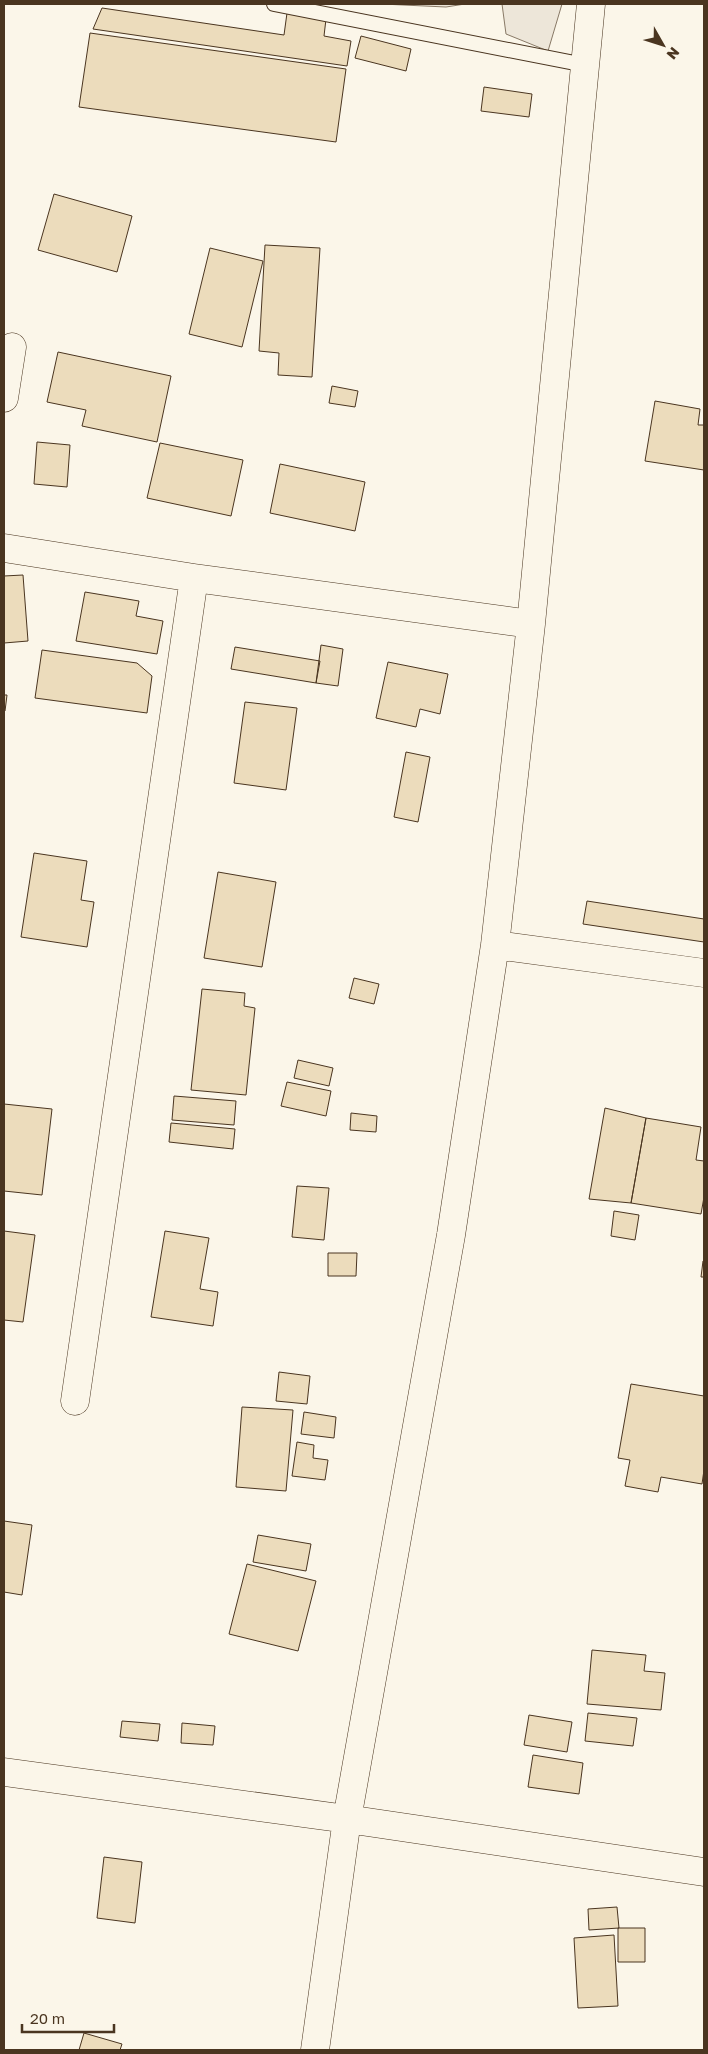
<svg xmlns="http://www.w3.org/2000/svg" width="708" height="2054" font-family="'Golos Text',sans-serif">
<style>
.green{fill:#ede6d9;stroke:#887966}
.building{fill:#ecdcbc;stroke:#4a3520}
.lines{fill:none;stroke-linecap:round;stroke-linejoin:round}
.lane-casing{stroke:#4a3520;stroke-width:16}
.street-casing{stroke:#4a3520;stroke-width:29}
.lane{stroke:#fbf6e9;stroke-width:14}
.street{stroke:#fbf6e9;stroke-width:28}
</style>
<rect width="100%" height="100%" fill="#fbf6e9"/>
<path class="green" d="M382,4H465L446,7Z
M502,4H562L548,51L506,34Z"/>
<path class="building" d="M102,8L284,35L287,13L326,19L324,36L351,41L347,66L93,29Z
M90,33L346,69L336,142L79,107Z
M361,36L411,49L406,71L355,58Z
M484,87L532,94L529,117L481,111Z
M54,194L132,216L117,272L38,250Z
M265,245L320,248L312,377L278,375L279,353L259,351Z
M210,248L263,261L242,347L189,334Z
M58,352L171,376L157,442L82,426L86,410L47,402Z
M332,386L358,391L355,407L329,403Z
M655,401L700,409L698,425H704V470L645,461Z
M37,442L70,445L67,487L34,484Z
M160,443L243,460L231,516L147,498Z
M280,464L365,482L355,531L270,513Z
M23,575L28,641L4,643V576Z
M85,592L139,601L136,616L163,621L157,654L76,641Z
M321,645L343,649L338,686L316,683Z
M235,647L320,661L316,683L231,669Z
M42,650L137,663L152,676L147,713L35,698Z
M388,662L448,674L440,714L420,709L416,727L376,718Z
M4,695H7L5,711H4Z
M245,702L297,708L286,790L234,783Z
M406,752L430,757L418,822L394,817Z
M34,853L87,861L81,900L94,902L87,947L21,937Z
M218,872L276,882L262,967L204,958Z
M587,901L704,919V942L583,924Z
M354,978L379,984L374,1004L349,998Z
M202,989L245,993L244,1006L255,1008L246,1095L191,1090Z
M298,1060L333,1068L329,1086L294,1078Z
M287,1082L331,1091L326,1116L281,1106Z
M174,1096L236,1101L234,1125L172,1120Z
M4,1104L52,1109L42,1195L4,1191Z
M605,1108L646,1118L631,1203L589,1199Z
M351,1113L377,1116L376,1132L350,1130Z
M646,1118L701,1127L696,1160L704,1161V1197L701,1214L631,1203Z
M171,1123L235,1129L233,1149L169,1142Z
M297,1186L329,1188L324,1240L292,1237Z
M614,1211L639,1215L635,1240L611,1236Z
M4,1231L35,1235L23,1322L4,1320Z
M165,1231L209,1238L200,1289L218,1292L213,1326L151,1317Z
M328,1253H357L356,1276H328Z
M703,1261H704V1277H701Z
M279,1372L310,1376L307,1404L276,1401Z
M631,1384L704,1396V1470L702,1484L661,1477L658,1492L625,1486L630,1460L618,1458Z
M242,1407L293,1410L286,1491L236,1487Z
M304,1412L336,1417L334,1438L301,1434Z
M297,1442L314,1445L313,1458L328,1460L325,1480L292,1476Z
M4,1521L32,1525L22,1595L4,1592Z
M258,1535L311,1544L306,1571L253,1562Z
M247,1564L316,1581L298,1651L229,1634Z
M592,1650L646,1655L644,1671L665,1673L661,1710L587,1704Z
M588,1713L637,1718L633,1746L585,1741Z
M529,1715L572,1722L567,1752L524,1745Z
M122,1721L160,1724L158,1741L120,1737Z
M182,1723L215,1726L213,1745L181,1743Z
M533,1755L583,1763L579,1794L528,1787Z
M104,1857L142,1862L135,1923L97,1918Z
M617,1907L619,1928L589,1930L588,1909Z
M618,1928H645V1962H618Z
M614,1935L618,2006L578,2008L574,1938Z
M84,2033L122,2044L120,2050H79Z"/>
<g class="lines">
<g class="lane-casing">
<path id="lane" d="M274,4L585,65"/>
</g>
<g class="street-casing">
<path id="street" d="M4,398L12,347
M4,548L194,578L531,624
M495,945L704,973
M75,1401L194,578
M4,1772L347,1819L704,1872
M315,2050L347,1819L451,1235L495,945L531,624L591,4"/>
</g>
<use href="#lane" class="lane"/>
<use href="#street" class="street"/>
</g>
<rect width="708" height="2054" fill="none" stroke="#4a3520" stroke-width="10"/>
<g transform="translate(663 45) rotate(129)" stroke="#fbf6e9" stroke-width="4" paint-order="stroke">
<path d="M0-4L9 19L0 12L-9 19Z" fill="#4a3520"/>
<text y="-8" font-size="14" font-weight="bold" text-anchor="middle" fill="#4a3520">N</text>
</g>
<path d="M22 2024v8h92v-8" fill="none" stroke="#4a3520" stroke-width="2.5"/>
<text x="30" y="2024" font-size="15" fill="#4a3520" stroke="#fbf6e9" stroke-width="4" paint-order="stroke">20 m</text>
</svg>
